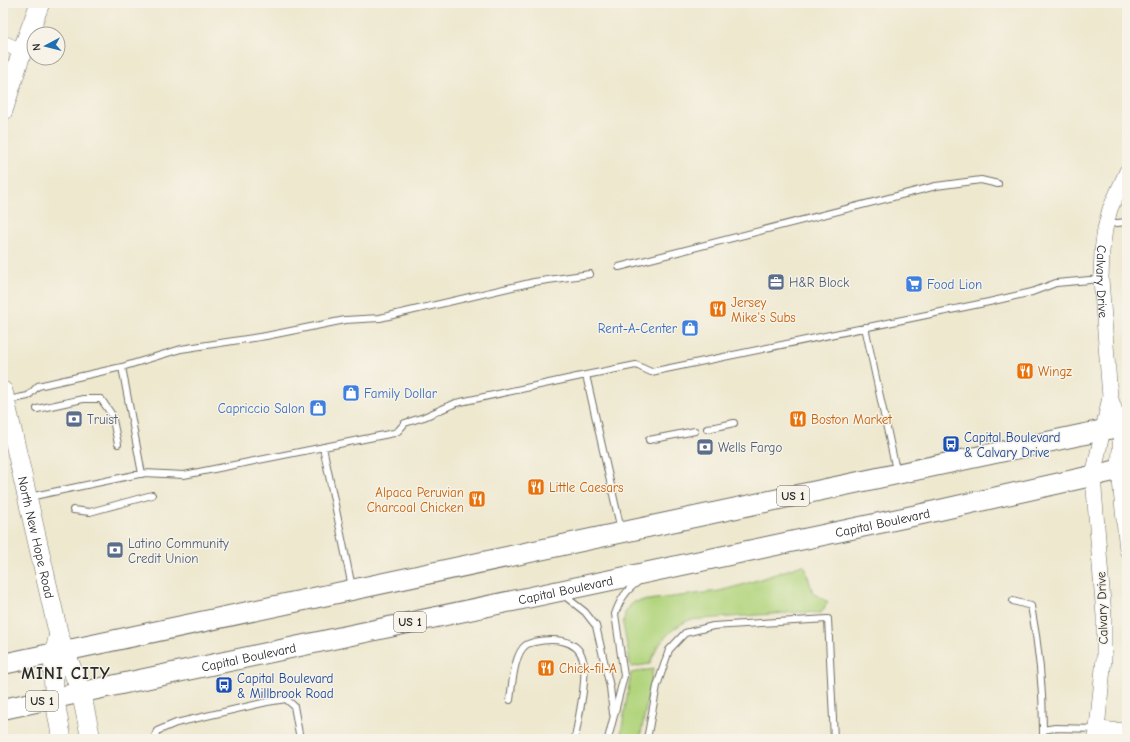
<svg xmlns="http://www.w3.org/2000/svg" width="1130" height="742" font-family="'Comic Neue',sans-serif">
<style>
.green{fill:#b1d47c;stroke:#6e8054}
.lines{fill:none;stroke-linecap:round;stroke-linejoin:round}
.service-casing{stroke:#6f6d64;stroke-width:8}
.tertiary-casing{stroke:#6f6d64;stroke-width:16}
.primary-casing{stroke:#6f6d64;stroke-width:20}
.trunk-casing{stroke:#6f6d64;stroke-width:22}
.service{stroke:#fff;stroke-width:6}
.tertiary{stroke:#fff;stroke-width:15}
.primary{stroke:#fff;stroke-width:19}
.trunk{stroke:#fff;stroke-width:20}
.labels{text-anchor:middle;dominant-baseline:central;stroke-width:3;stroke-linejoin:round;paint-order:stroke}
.shield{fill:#f7f3e8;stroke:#686764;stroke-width:1}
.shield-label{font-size:12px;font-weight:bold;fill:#2b2b2b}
.service-label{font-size:13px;fill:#4e5e75;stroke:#f7f3e8;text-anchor:start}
.street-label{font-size:13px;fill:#2b2b2b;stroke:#f7f3e8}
.shop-label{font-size:13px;fill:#366cbe;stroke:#f7f3e8;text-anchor:start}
.food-label{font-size:13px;fill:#c56008;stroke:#f7f3e8;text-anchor:start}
.transit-label{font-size:13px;fill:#164399;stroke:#f7f3e8;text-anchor:start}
.district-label{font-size:17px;font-weight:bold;letter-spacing:1px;fill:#2b2b2b;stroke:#f7f3e8}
</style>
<rect width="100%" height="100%" fill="#f7f3e8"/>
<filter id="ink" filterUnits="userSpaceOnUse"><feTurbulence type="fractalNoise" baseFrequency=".025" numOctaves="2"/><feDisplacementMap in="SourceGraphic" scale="8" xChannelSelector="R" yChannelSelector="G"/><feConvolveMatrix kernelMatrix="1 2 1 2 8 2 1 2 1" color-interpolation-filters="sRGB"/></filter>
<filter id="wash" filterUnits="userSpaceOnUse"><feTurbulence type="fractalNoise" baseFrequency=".012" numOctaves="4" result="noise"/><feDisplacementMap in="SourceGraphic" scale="16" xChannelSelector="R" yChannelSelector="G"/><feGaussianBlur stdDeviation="0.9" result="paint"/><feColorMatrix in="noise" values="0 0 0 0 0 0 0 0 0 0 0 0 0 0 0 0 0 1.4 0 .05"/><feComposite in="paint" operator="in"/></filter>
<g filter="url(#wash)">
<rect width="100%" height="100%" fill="#eee8cf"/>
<path class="green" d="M803,565L805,567L813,593L828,602L821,613L799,612L689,620C669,629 657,644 650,664L631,667L623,624L625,613L633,602L719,591L742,585Z
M653,669L640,739H620L631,673Z"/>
</g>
<g filter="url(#ink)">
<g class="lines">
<g class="service-casing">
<path id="service" d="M1107,224L1127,222
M619,267L936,186L981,180L998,184
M865,327L896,470
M586,375L636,365L651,372L989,302L1032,292L1056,283L1101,279
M8,400L28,396L38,386L122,367
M37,409L83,399H101L112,415L118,444
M707,429L734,423
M649,440L695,431
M323,447L352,587
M142,474L122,367L181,349L266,336L345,320L380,318L534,282L590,274
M29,497L144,473L184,475L394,433L398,431L405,423L424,417L456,403L586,375L621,530
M73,510L90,512L152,495
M562,596L566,597L585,612L596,626L610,687L613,714
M1013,601L1031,606C1039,647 1043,688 1043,730
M510,700C512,686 514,653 526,645C528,643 532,643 534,642C552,638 578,638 583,660C588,678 578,719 575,739
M154,739L157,731L176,723L267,702L286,699L294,706L300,739
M608,739L624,676L615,614C620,600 626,590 638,582
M647,739L657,686L669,650L685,633L713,626L828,619L834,739
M1043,739V730L1055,728L1097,729"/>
</g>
<g class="tertiary-casing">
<g id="tertiary">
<path d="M3,43L22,51"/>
<path id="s1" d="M1127,171L1110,209L1105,229L1102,251L1101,279L1110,397L1121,427L1119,470L1127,550"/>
<path d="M1097,729L1126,731"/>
<path d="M1096,739L1104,658V616L1093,476L1110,397"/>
</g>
</g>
<g class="primary-casing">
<g id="primary">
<path d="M3,111L22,51L40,3"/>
<path id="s2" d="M3,391L59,636L81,692L91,739"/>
<path d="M58,638C49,672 55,705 62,739"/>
</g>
</g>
<g class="trunk-casing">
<g id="trunk">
<path d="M3,664L1127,425"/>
<path id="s3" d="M3,709L922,514L1127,468"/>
</g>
</g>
<use href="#service" class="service"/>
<use href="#tertiary" class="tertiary"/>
<use href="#primary" class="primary"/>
<use href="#trunk" class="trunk"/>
</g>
</g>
<defs>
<g id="office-square" transform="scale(0.9)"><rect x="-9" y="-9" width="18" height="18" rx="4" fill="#5c6f8a" stroke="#f7f3e8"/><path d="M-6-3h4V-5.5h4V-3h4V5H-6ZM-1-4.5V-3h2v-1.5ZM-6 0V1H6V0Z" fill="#fff"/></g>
<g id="supermarket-square" transform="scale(0.9)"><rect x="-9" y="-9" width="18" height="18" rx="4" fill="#3f7fe0" stroke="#f7f3e8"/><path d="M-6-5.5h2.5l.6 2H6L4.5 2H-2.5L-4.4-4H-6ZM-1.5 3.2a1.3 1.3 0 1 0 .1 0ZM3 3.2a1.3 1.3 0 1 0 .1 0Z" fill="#fff"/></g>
<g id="restaurant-square" transform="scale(0.9)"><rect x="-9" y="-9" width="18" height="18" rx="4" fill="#e8710a" stroke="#f7f3e8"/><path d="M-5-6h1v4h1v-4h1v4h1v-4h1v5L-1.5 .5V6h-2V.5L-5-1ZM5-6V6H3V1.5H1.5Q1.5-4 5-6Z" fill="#fff"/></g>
<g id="shop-square" transform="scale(0.9)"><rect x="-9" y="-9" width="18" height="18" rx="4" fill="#3f7fe0" stroke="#f7f3e8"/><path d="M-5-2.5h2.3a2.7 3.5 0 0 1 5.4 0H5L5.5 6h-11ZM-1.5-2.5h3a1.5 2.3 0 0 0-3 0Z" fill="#fff"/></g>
<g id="bank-square" transform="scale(0.9)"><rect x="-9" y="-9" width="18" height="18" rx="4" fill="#5c6f8a" stroke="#f7f3e8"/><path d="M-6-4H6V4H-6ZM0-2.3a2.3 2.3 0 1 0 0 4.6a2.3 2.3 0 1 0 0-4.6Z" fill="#fff"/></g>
<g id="bus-square" transform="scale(0.9)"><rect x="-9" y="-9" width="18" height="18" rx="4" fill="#1a4fb4" stroke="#f7f3e8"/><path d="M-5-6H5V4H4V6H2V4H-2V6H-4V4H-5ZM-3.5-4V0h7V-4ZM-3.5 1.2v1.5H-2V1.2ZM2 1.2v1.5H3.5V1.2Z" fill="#fff"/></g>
</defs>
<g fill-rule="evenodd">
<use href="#office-square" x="776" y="282"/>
<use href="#supermarket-square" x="914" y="284"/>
<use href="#restaurant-square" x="718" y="309"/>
<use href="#shop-square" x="690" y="328"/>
<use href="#restaurant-square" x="1025" y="371"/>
<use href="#shop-square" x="351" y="393"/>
<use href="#shop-square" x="318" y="408"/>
<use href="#bank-square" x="74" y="419"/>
<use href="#restaurant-square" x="798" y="419"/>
<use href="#bus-square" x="951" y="444"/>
<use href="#bank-square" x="705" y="447"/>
<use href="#restaurant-square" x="536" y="487"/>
<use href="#restaurant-square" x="477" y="499"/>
<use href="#bank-square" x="115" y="550"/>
<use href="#restaurant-square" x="546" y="668"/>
<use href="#bus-square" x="224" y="685"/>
</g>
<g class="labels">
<g class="shield">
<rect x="777" y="486" width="32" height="20" rx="3"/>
<rect x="394" y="612" width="32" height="20" rx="3"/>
<rect x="26" y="691" width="32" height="20" rx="3"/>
</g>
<g class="shield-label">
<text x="793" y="496">US 1</text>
<text x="410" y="622">US 1</text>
<text x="42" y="701">US 1</text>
</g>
<g class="service-label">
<text x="789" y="282">H&amp;R Block</text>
<text x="87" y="419">Truist</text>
<text x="718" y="447">Wells Fargo</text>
<text x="128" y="543">Latino Community<tspan x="128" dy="15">Credit Union</tspan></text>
</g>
<g class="street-label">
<text stroke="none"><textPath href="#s1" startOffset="115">Calvary Drive</textPath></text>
<text stroke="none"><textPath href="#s3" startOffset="899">Capital Boulevard</textPath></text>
<text stroke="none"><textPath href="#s2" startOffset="150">North New Hope Road</textPath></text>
<text stroke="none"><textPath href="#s3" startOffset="575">Capital Boulevard</textPath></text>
<text transform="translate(1102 608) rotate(-92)">Calvary Drive</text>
<text stroke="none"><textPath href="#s3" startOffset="251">Capital Boulevard</textPath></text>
</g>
<g class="shop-label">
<text x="927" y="284">Food Lion</text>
<text x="677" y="328" text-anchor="end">Rent-A-Center</text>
<text x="364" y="393">Family Dollar</text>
<text x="305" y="408" text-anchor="end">Capriccio Salon</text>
</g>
<g class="food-label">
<text x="731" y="302">Jersey<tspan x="731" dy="15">Mike's Subs</tspan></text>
<text x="1038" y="371">Wingz</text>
<text x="811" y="419">Boston Market</text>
<text x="549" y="487">Little Caesars</text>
<text x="464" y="492" text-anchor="end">Alpaca Peruvian<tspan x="464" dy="15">Charcoal Chicken</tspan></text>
<text x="559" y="668">Chick-fil-A</text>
</g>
<g class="transit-label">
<text x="964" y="437">Capital Boulevard<tspan x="964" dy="15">&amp; Calvary Drive</tspan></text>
<text x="237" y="678">Capital Boulevard<tspan x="237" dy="15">&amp; Millbrook Road</tspan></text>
</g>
<g class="district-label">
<text x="66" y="673">MINI CITY</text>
</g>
</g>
<rect width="1130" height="742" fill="none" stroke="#f7f3e8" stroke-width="16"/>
<g transform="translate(46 46) rotate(263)"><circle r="19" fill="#f7f3e8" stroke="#a5a39c"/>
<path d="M0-3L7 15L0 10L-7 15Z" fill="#1f6fb2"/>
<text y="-6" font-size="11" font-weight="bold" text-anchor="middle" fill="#2b2b2b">N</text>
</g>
</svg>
